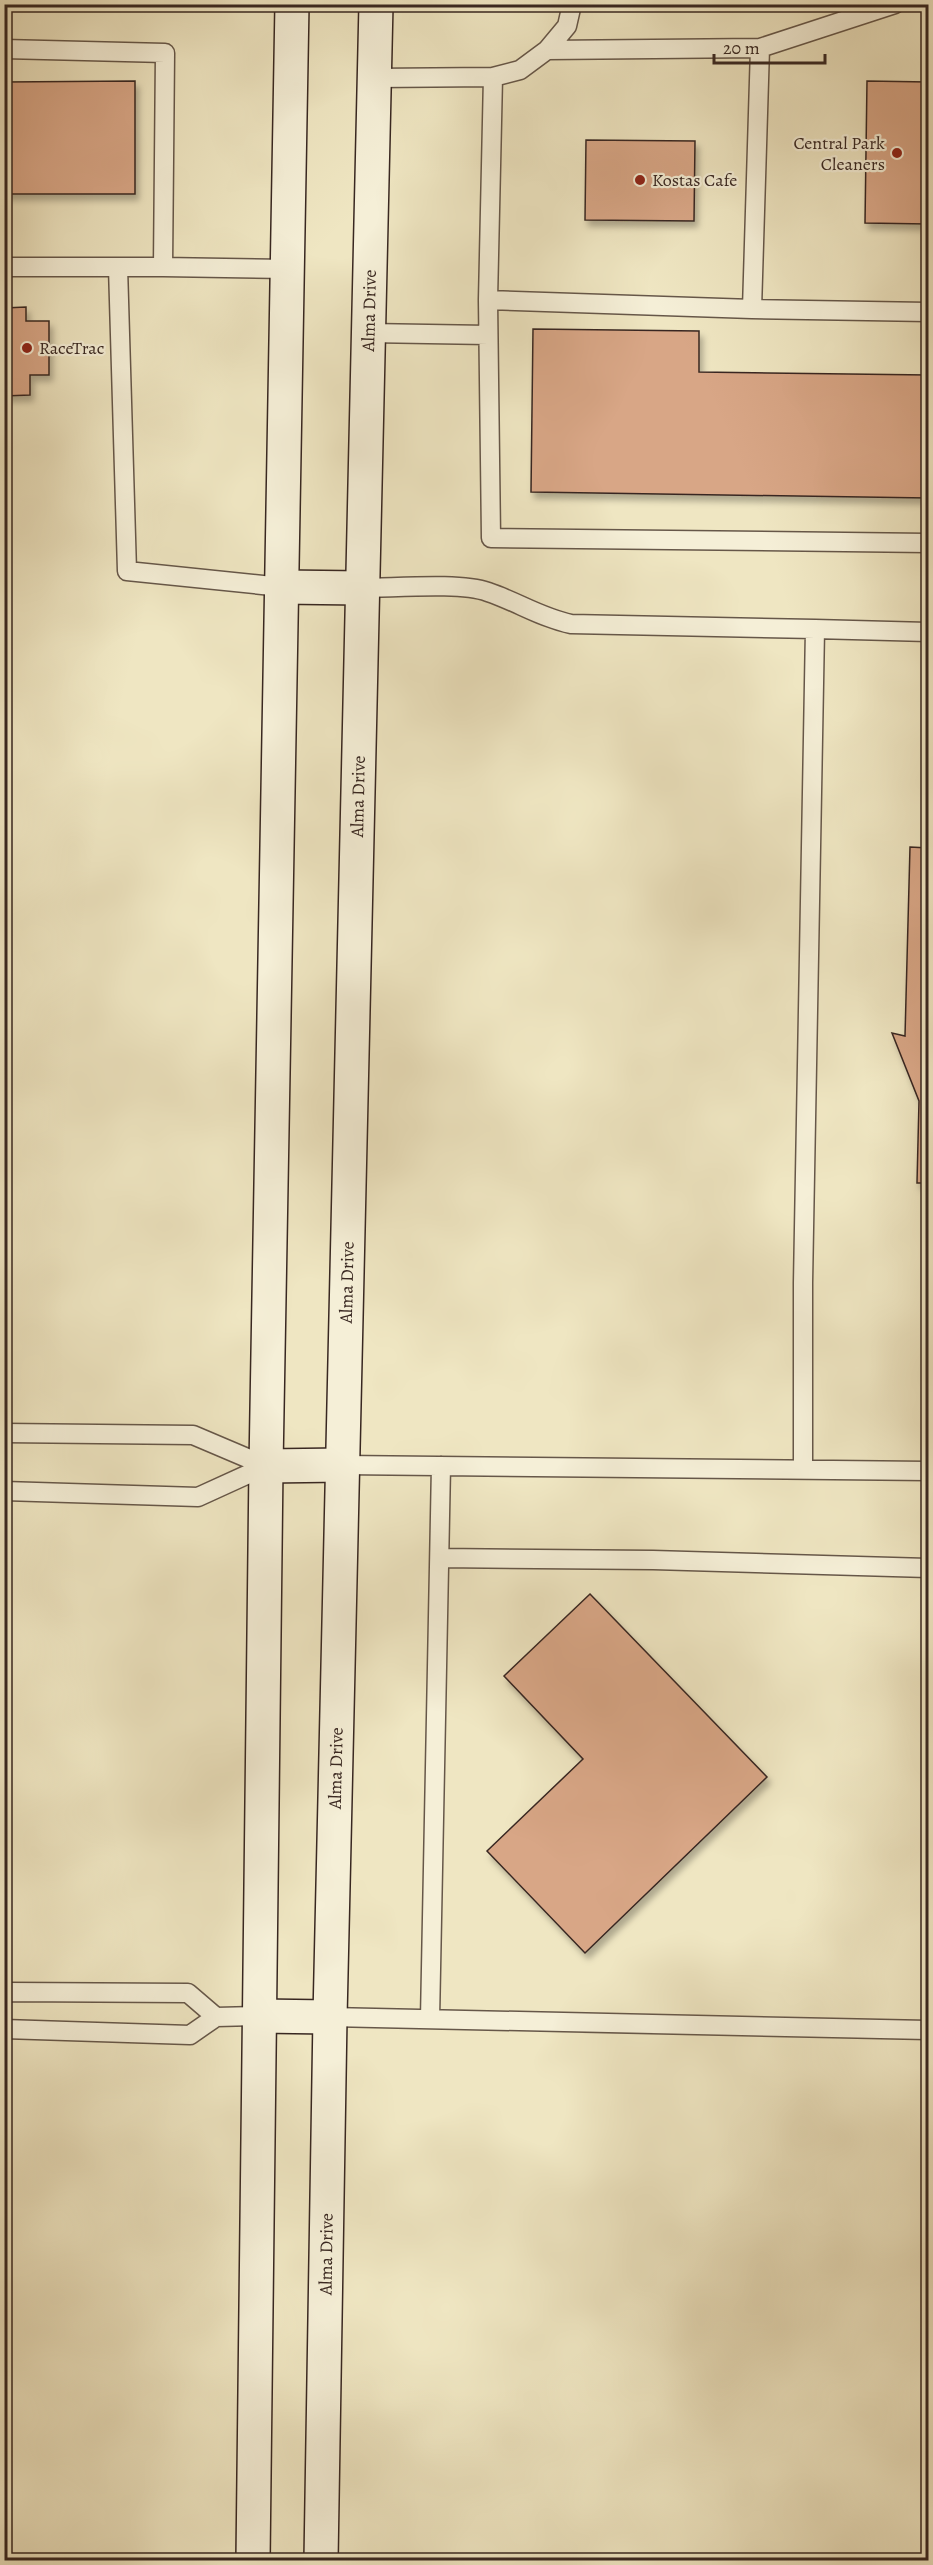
<svg xmlns="http://www.w3.org/2000/svg" width="933" height="2565" font-family="Alegreya,serif">
<style>
.building{fill:#d8a686;stroke:#382721;stroke-width:1.5;filter:url(#shadow)}
.lines{fill:none;stroke-linecap:round;stroke-linejoin:round}
.lane-casing{stroke:#665749;stroke-width:21}
.secondary-casing{stroke:#382721;stroke-width:36}
.lane{stroke:#f5efd7;stroke-width:18}
.secondary{stroke:#f5efd7;stroke-width:33}
.poi-dot{fill:#8f2418;stroke:#f5efd7;stroke-width:2}
.labels{text-anchor:middle;dominant-baseline:central;stroke-width:4.5;stroke-linejoin:round;paint-order:stroke}
.poi-label{font-size:18px;fill:#382721;stroke:#f5efd7;text-anchor:start}
.street-label{font-size:18px;fill:#382721;stroke:#f5efd7}
</style>
<defs>
<filter id="shadow"><feDropShadow dx="3.5" dy="6" stdDeviation="3" flood-color="#0004"/></filter>
</defs>
<rect width="100%" height="100%" fill="#efe6c2"/>
<filter id="stains"><feTurbulence type="fractalNoise" baseFrequency=".00333" numOctaves="4"/><feColorMatrix values="0 0 0 0 .2 0 0 0 0 .09 0 0 0 0 .02 0 0 0 .5 -.17"/></filter>
<radialGradient id="worn" r=".72"><stop offset=".6" stop-color="#630" stop-opacity="0"/><stop offset="1" stop-color="#630" stop-opacity=".3"/></radialGradient>
<path class="building" d="M135,81V194H4V82Z
M867,81L928,82V224L865,223Z
M586,140L695,141L694,221L585,220Z
M26,307V321H49V375H30V395L4,396V308Z
M533,329L699,331V372L928,375V498L531,492Z
M910,847L928,848V1183H917L919,1101L892,1033L905,1036Z
M590,1594L767,1777L585,1953L487,1851L583,1759L504,1676Z"/>
<g class="lines">
<g class="lane-casing">
<path id="lane" d="M895,4L760,48L752,309L928,312
M4,49L165,53L163,267H4
M547,50L760,48
M374,78L493,77L520,70L547,50L567,26L572,4
M118,267L127,571L282,587
M163,267L288,269
M488,300L493,77
M752,309L488,300L491,538L928,543
M368,333L488,335
M362,588C395,588 460,582 488,592C518,602 539,617 571,624L815,629
M4,1433L193,1435L266,1466
M343,1465L928,1471
M803,1469V1283L815,629L928,632
M4,1491L198,1497L266,1466
M440,1558L653,1560L928,1568
M4,1995L7,1992L188,1993L216,2017
M330,2017L928,2030
M430,2019L441,1466
M4,2029L190,2035L216,2017L259,2016"/>
</g>
<g class="secondary-casing">
<g id="secondary">
<path d="M282,587L362,588"/>
<path d="M266,1466L343,1465"/>
<path d="M259,2016L330,2017"/>
<path d="M253,2560L266,1466L292,4"/>
<path id="s1" d="M321,2560L330,2017L376,4"/>
</g>
</g>
<use href="#lane" class="lane"/>
<use href="#secondary" class="secondary"/>
</g>
<g class="poi-dot">
<circle cx="897" cy="153" r="6"/>
<circle cx="640" cy="180" r="6"/>
<circle cx="27" cy="348" r="6"/>
</g>
<g class="labels">
<g class="poi-label">
<text x="885" y="143" text-anchor="end">Central Park<tspan x="885" dy="21">Cleaners</tspan></text>
<text x="652" y="180">Kostas Cafe</text>
<text x="39" y="348">RaceTrac</text>
</g>
<g class="street-label">
<text stroke="none"><textPath href="#s1" startOffset="2250">Alma Drive</textPath></text>
<text stroke="none"><textPath href="#s1" startOffset="1764">Alma Drive</textPath></text>
<text stroke="none"><textPath href="#s1" startOffset="1278">Alma Drive</textPath></text>
<text stroke="none"><textPath href="#s1" startOffset="792">Alma Drive</textPath></text>
<text stroke="none"><textPath href="#s1" startOffset="306">Alma Drive</textPath></text>
</g>
</g>
<rect width="933" height="2565" fill="none" stroke="#efe6c2" stroke-width="24"/>
<rect x="6" y="6" width="921" height="2553" fill="none" stroke="#382721" stroke-width="3"/>
<rect x="12" y="12" width="909" height="2541" fill="none" stroke="#382721" stroke-width="1.5"/>
<path d="M714 54v9h111v-9" fill="none" stroke="#382721" stroke-width="3"/>
<text x="723" y="54" font-size="18" fill="#382721" stroke="#f5efd7" stroke-width="4.5" paint-order="stroke">20 m</text>
<rect width="100%" height="100%" filter="url(#stains)"/>
<rect width="100%" height="100%" fill="url(#worn)"/>
</svg>
